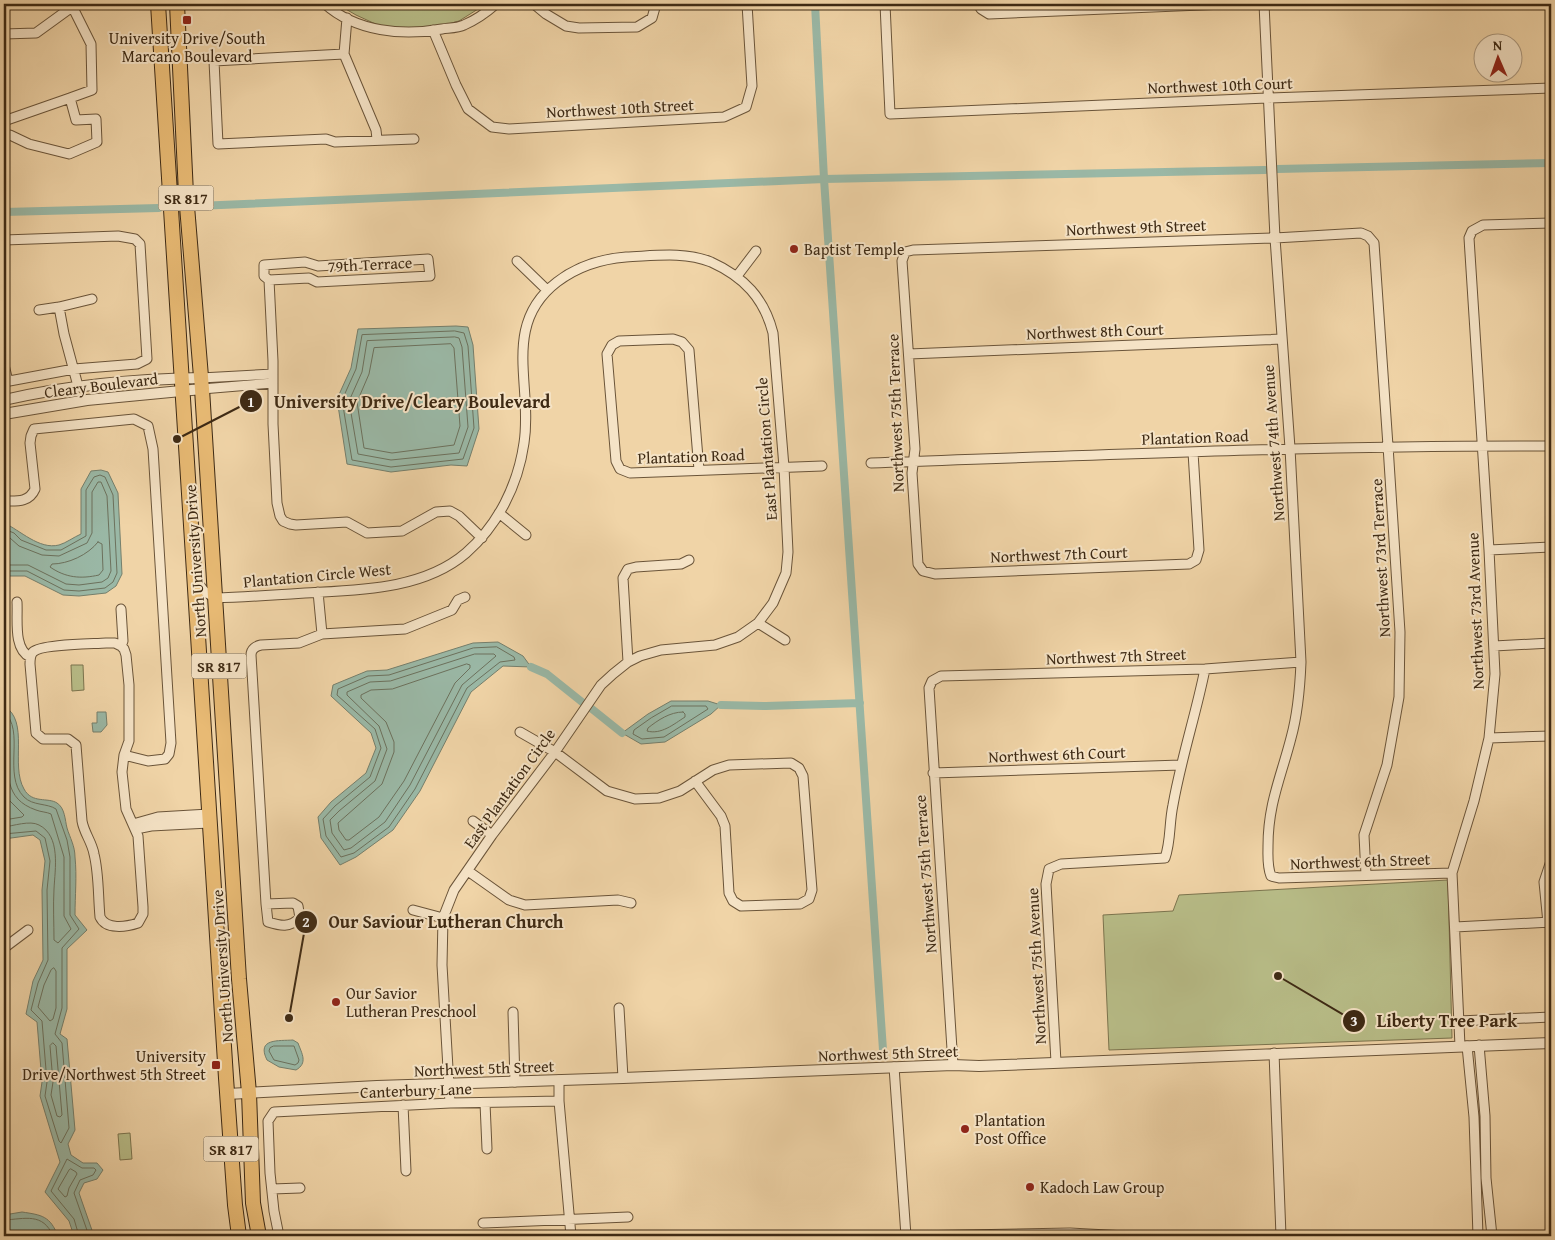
<svg xmlns="http://www.w3.org/2000/svg" width="1555" height="1240" font-family="'Gentium Book Plus',serif">
<style>
.green{fill:#b8bd88;stroke:#7b744e}
.water{fill:#9ab8a6;stroke:#757f6c}
.lines{fill:none;stroke-linecap:round;stroke-linejoin:round}
.shore{stroke:#6c715d;stroke-width:1}
.canal{stroke:#9ab8a6;stroke-width:8}
.minor-casing{stroke:#6a5439;stroke-width:11}
.tertiary-casing{stroke:#6a5439;stroke-width:12}
.primary-casing{stroke:#3e2a14;stroke-width:16}
.minor{stroke:#f5e3c6;stroke-width:9}
.tertiary{stroke:#f5e3c6;stroke-width:10}
.primary{stroke:#e8ba74;stroke-width:14}
.poi-dot{fill:#8f2418;stroke:#f5e3c6;stroke-width:2}
.labels{text-anchor:middle;dominant-baseline:central;stroke-width:4;stroke-linejoin:round;paint-order:stroke}
.shield{fill:#f5e3c6;stroke:#756249;stroke-width:1}
.shield-label{font-size:15px;font-weight:bold;fill:#3e2a14}
.poi-label{font-size:16px;fill:#3e2a14;stroke:#f5e3c6;text-anchor:start}
.street-label{font-size:16px;fill:#3e2a14;stroke:#f5e3c6}
.leader{fill:none;stroke:#3e2a14;stroke-width:2}
.callout-dot{fill:#3e2a14;stroke:#f5e3c6;stroke-width:2}
.mark-label{font-size:15px;text-anchor:middle;font-weight:bold;fill:#fff}
.callout-label{font-size:18px;text-anchor:middle;font-weight:bold;fill:#3e2a14;stroke:#f5e3c6;stroke-width:4;stroke-linejoin:round;paint-order:stroke}
</style>
<rect width="100%" height="100%" fill="#f0d4a7"/>
<filter id="stains"><feTurbulence type="fractalNoise" baseFrequency=".004" numOctaves="4"/><feColorMatrix values="0 0 0 0 .2 0 0 0 0 .09 0 0 0 0 .02 0 0 0 .5 -.17"/></filter>
<radialGradient id="worn" r=".72"><stop offset=".6" stop-color="#630" stop-opacity="0"/><stop offset="1" stop-color="#630" stop-opacity=".3"/></radialGradient>
<path class="green" d="M337,4H486L459,21L426,30L382,27L356,15Z
M71,665H83L84,690L72,691Z
M1448,880L1452,1038L1109,1050L1103,915L1173,911L1179,895Z
M130,1133L132,1159L120,1160L118,1134Z"/>
<path class="water" d="M456,326L468,327L473,345L479,429L467,466L451,465L391,472L347,464L337,399L351,368L358,329Z
M101,470L108,472L118,493L122,574L116,586L106,593L79,596L63,595L25,576H4V523C20,530 39,550 59,545C66,543 74,537 81,534V489L91,471Z
M498,642L523,656L531,667L503,666L471,692L420,791L393,830L356,857L340,865L321,838L318,817L331,802L366,773L376,748L371,733L331,696L333,685L367,671L387,670L473,643Z
M671,701H708L721,705L711,714L665,742L641,744L622,733L648,714Z
M4,706C30,721 10,765 24,789C32,804 48,797 57,803C65,808 65,820 67,828C70,838 75,846 75,857C77,876 75,896 75,915L87,930L67,949V1009L60,1034L67,1039L75,1130L68,1144L71,1155L83,1163H97L103,1170L97,1179L84,1183L79,1193L94,1236H74L69,1221L45,1192L60,1162L40,1096L42,1082L37,1022L26,1014L33,981L43,960L42,890L45,861L40,840L33,835L4,839Z
M97,712H106L107,725L101,732H93L92,723H97Z
M293,1040L298,1043C302,1054 308,1063 296,1070L279,1067L267,1060C256,1038 279,1041 293,1040Z
M22,1212C42,1215 50,1216 58,1236H4V1215Z"/>
<g class="lines">
<path class="shore" d="M455,331L464,333L468,346L474,428L463,459L391,467L352,460L342,400L356,369L362,335Z
M455,337L459,338L462,347L468,427L459,453L391,460L358,454L349,401L362,372L367,341Z
M451,344L454,348L460,426L454,445L392,453L364,448L357,402L369,374L374,348Z
M4,529L14,533L21,540L46,550H61L86,536V490L94,477L100,475L105,477L113,495L117,573L113,582L105,588L79,591L64,590L27,571H4
M4,535L10,538L19,546L42,555L59,556L87,543L92,533V492L98,482H101L107,496L111,571L108,578L102,582L79,585L66,584L28,565H4
M98,542L102,544L103,570L99,575C81,579 66,578 50,567L52,564C68,564 88,555 98,542Z
M497,647L514,657L515,660L500,662L467,688L415,789L389,827L354,853L341,857L326,836L323,819L335,806L370,777L381,748L375,729L337,695L338,689L368,676L389,675L473,648Z
M475,654H494L496,656L462,685L410,785L385,822L351,848L344,850L332,833L330,820L339,811L375,781L387,749L379,726L347,695V692L370,682L390,681Z
M467,664L470,665V668L455,683L404,781L379,817L349,840H346L339,830L338,823L382,784L394,752V742L386,722L361,698V695L371,690L392,689Z
M672,706H706L708,709L664,737L642,739L633,734L634,730L651,718Z
M4,712C26,730 2,775 24,797C33,806 47,803 56,809L67,840L70,857V915L79,929L62,948V1008L55,1034L62,1043L69,1128L61,1143L59,1141L45,1096L47,1082L42,1021L31,1010L38,983L48,960L47,890L50,861L45,838L36,831L4,834
M683,712L685,714V717C674,724 661,735 647,731L648,728C658,720 670,712 683,712Z
M4,721C7,729 7,737 7,745C8,773 4,799 36,810C41,812 47,812 51,814L64,857V916L71,929L58,943L54,940C54,924 53,906 54,889C55,869 61,836 39,825C30,820 13,826 4,827
M4,789L9,800L24,815L22,817L4,820
M54,968L56,971V1008L53,1019L50,1021L38,1007L44,985L51,970Z
M53,1043L56,1046L62,1115L60,1117L57,1116L51,1095L53,1082L50,1046Z
M274,1046H294L299,1060L298,1063L295,1065L274,1060L269,1051L270,1048Z
M71,1169L76,1172L77,1174L69,1188L67,1196L65,1197L58,1189L69,1170Z
M4,1220C25,1219 43,1212 53,1236
M79,1236L74,1219L51,1191L67,1159L82,1168H94L96,1170L93,1175L80,1180L74,1193L89,1236"/>
<path class="canal" d="M815,4L824,179L883,1050
M1277,169L1551,163
M197,206L824,179L1265,170
M4,212L159,208
M531,667L547,674L582,702
M721,705L766,706L860,703
M592,709L622,733"/>
<g class="minor-casing">
<path id="minor" d="M325,4C356,32 403,36 442,29C449,28 458,28 464,25C476,20 487,12 496,4
M534,4L546,14L566,26L579,28L637,27L652,18L656,4
M885,4L890,114L1267,98L1551,88
M978,4L981,9L989,14L1225,4
M1264,4L1275,238L1290,448L1301,662C1300,687 1298,713 1291,738C1281,777 1268,804 1268,846C1268,856 1267,866 1271,876L1279,878L1452,873
M347,18L344,54L376,130L377,139
M433,30L456,85L468,109L492,127L509,129L724,117L746,107L752,86L747,4
M4,34L36,33L76,4
M344,54L214,61L218,144L326,139L335,142L414,139
M4,121L70,98
M4,137L10,135L29,144L69,154L97,142L96,119L76,120L70,98L92,90L91,44L72,6
M4,240L118,236L135,239L140,244L147,359L137,364L74,369L4,382
M428,259L430,276L317,282L309,278L269,280L264,276V265L305,262L318,266Z
M517,261L547,290
M737,276L756,251
M269,280L273,361V424L277,503L280,516L283,521L290,524L296,525L347,522L367,533L402,531L436,512L450,511L459,516L482,538
M59,307L64,334L78,386
M39,310L59,307L92,299
M909,354L1282,339
M4,365L8,381
M201,378L273,374
M202,389L273,383
M1193,452L1199,550L1196,560L1189,564L935,574L923,571L918,564L912,473L915,449L902,261L905,252L913,250L1275,238L1361,233L1368,236L1374,243L1388,446L1400,632L1399,697L1387,765L1364,835L1366,875
M871,463C1097,455 1324,445 1551,446
M699,470L689,350L682,342L673,339L619,341L612,345L607,354L616,461L620,469L630,473L822,466
M4,501C16,501 29,503 35,489L30,443L31,436L34,429L134,419L148,426L153,449L171,743L169,754L165,759L148,761L124,755
M499,513L526,535
M1489,550L1551,547
M195,579L204,591L215,598C245,597 275,595 305,593C358,590 423,590 466,553C498,525 518,485 524,443C533,385 501,325 557,282C578,266 600,259 626,257C653,256 684,251 711,262C744,277 764,298 773,333L784,467L788,552L786,573L773,603L758,623L785,640
M318,592L322,634
M17,602C18,619 13,649 30,657
M106,643H115L121,646L124,649L126,655L129,685V741L124,755L122,772L126,809L138,836L143,907V914L138,923C126,927 106,930 100,917C98,896 99,874 94,854C92,842 84,833 82,821L76,745L68,739H43L36,733L30,664C30,660 30,655 33,652C41,644 92,644 106,643Z
M121,646L123,641L121,609
M1494,646L1551,643
M628,662L623,578L628,569L636,567L681,564L689,560
M520,732L555,752L607,791L635,799L659,798L680,791L713,770L729,765L791,763L799,768L803,776L812,890L809,899L800,904L741,906L733,901L729,893L725,826L721,816L695,781
M1489,738L1551,736
M933,773L1181,765
M473,821L492,835
M133,824L158,817L209,814
M136,829L151,826L209,823
M468,871L509,900L525,905L618,900L631,903
M266,904L293,903L298,906L300,918C289,928 281,926 268,922L266,904L251,655C251,649 256,646 261,645L299,643L322,634L405,629L452,610L458,600L465,597
M413,910L443,918
M1548,923L1544,882L1551,861
M1455,927L1551,922
M4,948L28,930
M619,1008L623,1078
M513,1012L515,1082
M1459,1021L1551,1017
M1479,1045L1485,1116L1486,1178L1492,1236
M1460,1046L1452,873L1474,801L1489,738L1495,674L1489,550L1469,238L1472,231L1483,225L1551,223
M1467,1046L1474,1117L1478,1236
M1274,1053L1281,1236
M1056,1062L1046,884L1049,869L1061,864L1165,858C1171,841 1169,823 1173,805C1181,759 1196,714 1205,669
M953,1065L929,688L932,681L941,676L1205,669L1301,662
M894,1067L906,1236
M559,1080V1101L571,1236
M450,1103L442,965L443,918L454,890L492,835L555,752L601,685L613,674L628,662L640,656L661,650L715,645L738,637L758,623
M485,1103L487,1149
M403,1105L406,1171
M272,1189L300,1188
M483,1223L628,1217
M279,1236L274,1211L270,1173L268,1121L274,1112L450,1103L559,1101
M910,1236L1070,1233L1126,1236"/>
</g>
<g class="tertiary-casing">
<path id="tertiary" d="M4,400C69,385 134,379 201,378
M4,414L87,400L202,389
M227,1094L377,1086L623,1078L953,1065L979,1066L1551,1043"/>
</g>
<g class="primary-casing">
<path id="primary" d="M158,4L226,1078L235,1205L239,1236
M177,4L186,194L202,389L239,979L249,1093L253,1203L259,1236"/>
</g>
<use href="#minor" class="minor"/>
<use href="#tertiary" class="tertiary"/>
<use href="#primary" class="primary"/>
</g>
<g class="poi-dot">
<rect x="182" y="15" width="10" height="10" rx="2.5"/>
<circle cx="794" cy="249" r="5"/>
<circle cx="336" cy="1002" r="5"/>
<rect x="211" y="1060" width="10" height="10" rx="2.5"/>
<circle cx="965" cy="1129" r="5"/>
<circle cx="1030" cy="1187" r="5"/>
</g>
<g class="labels">
<g class="shield">
<rect x="158.5" y="185.5" width="55" height="25" rx="4"/>
<rect x="191.5" y="653.5" width="55" height="25" rx="4"/>
<rect x="203.5" y="1136.5" width="55" height="25" rx="4"/>
</g>
<g class="shield-label">
<text x="186" y="198">SR 817</text>
<text x="219" y="666">SR 817</text>
<text x="231" y="1149">SR 817</text>
</g>
<g class="poi-label">
<text x="187" y="38" text-anchor="middle">University Drive/South<tspan x="187" dy="18">Marcano Boulevard</tspan></text>
<text x="804" y="249">Baptist Temple</text>
<text x="346" y="993">Our Savior<tspan x="346" dy="18">Lutheran Preschool</tspan></text>
<text x="206" y="1056" text-anchor="end">University<tspan x="206" dy="18">Drive/Northwest 5th Street</tspan></text>
<text x="975" y="1120">Plantation<tspan x="975" dy="18">Post Office</tspan></text>
<text x="1040" y="1187">Kadoch Law Group</text>
</g>
<g class="street-label">
<text transform="translate(1220 85) rotate(-2)">Northwest 10th Court</text>
<text transform="translate(620 108) rotate(-3)">Northwest 10th Street</text>
<text transform="translate(1136 227) rotate(-2)">Northwest 9th Street</text>
<text transform="translate(370 264) rotate(-3)">79th Terrace</text>
<text transform="translate(1095 331) rotate(-2)">Northwest 8th Court</text>
<text transform="translate(101 385) rotate(-7)">Cleary Boulevard</text>
<text transform="translate(895 413) rotate(-92)">Northwest 75th Terrace</text>
<text transform="translate(1195 437) rotate(-2)">Plantation Road</text>
<text transform="translate(1273 443) rotate(-94)">Northwest 74th Avenue</text>
<text transform="translate(766 449) rotate(-94)">East Plantation Circle</text>
<text transform="translate(691 456) rotate(-2)">Plantation Road</text>
<text transform="translate(1059 554) rotate(-2)">Northwest 7th Court</text>
<text transform="translate(1380 558) rotate(-93)">Northwest 73rd Terrace</text>
<text transform="translate(195 561) rotate(-94)">North University Drive</text>
<text transform="translate(317 575) rotate(-5)">Plantation Circle West</text>
<text transform="translate(1475 611) rotate(-92)">Northwest 73rd Avenue</text>
<text transform="translate(1116 656) rotate(-2)">Northwest 7th Street</text>
<text transform="translate(1057 754) rotate(-2)">Northwest 6th Court</text>
<text transform="translate(509 788) rotate(-54)">East Plantation Circle</text>
<text transform="translate(1360 861) rotate(-2)">Northwest 6th Street</text>
<text transform="translate(925 874) rotate(-94)">Northwest 75th Terrace</text>
<text transform="translate(222 966) rotate(-94)">North University Drive</text>
<text transform="translate(1036 966) rotate(-93)">Northwest 75th Avenue</text>
<text transform="translate(888 1053) rotate(-2)">Northwest 5th Street</text>
<text transform="translate(484 1068) rotate(-2)">Northwest 5th Street</text>
<text transform="translate(416 1090) rotate(-2)">Canterbury Lane</text>
</g>
</g>
<path class="leader" d="M177 439L251 401M289 1018L306 922M1278 976L1354 1021"/>
<g class="callout-dot">
<circle cx="177" cy="439" r="5"/>
<circle cx="289" cy="1018" r="5"/>
<circle cx="1278" cy="976" r="5"/>
<circle cx="251" cy="401" r="12"/>
<circle cx="306" cy="922" r="12"/>
<circle cx="1354" cy="1021" r="12"/>
</g>
<g class="mark-label">
<text x="251" y="407">1</text>
<text x="306" y="927">2</text>
<text x="1354" y="1026">3</text>
</g>
<g class="callout-label">
<text x="412" y="408">University Drive/Cleary Boulevard</text>
<text x="446" y="928">Our Saviour Lutheran Church</text>
<text x="1447" y="1027">Liberty Tree Park</text>
</g>
<rect width="1555" height="1240" fill="none" stroke="#f0d4a7" stroke-width="20"/>
<rect x="5" y="5" width="1545" height="1230" fill="none" stroke="#3e2a14" stroke-width="2.5"/>
<rect x="10" y="10" width="1535" height="1220" fill="none" stroke="#3e2a14"/>
<g transform="translate(1498 58) rotate(358)"><circle r="24" fill="#f5e3c6" stroke="#ac997f"/>
<path d="M0-4L9 19L0 12L-9 19Z" fill="#8f2418"/>
<text y="-8" font-size="14" font-weight="bold" text-anchor="middle" fill="#3e2a14">N</text>
</g>
<rect width="100%" height="100%" filter="url(#stains)"/>
<rect width="100%" height="100%" fill="url(#worn)"/>
</svg>
